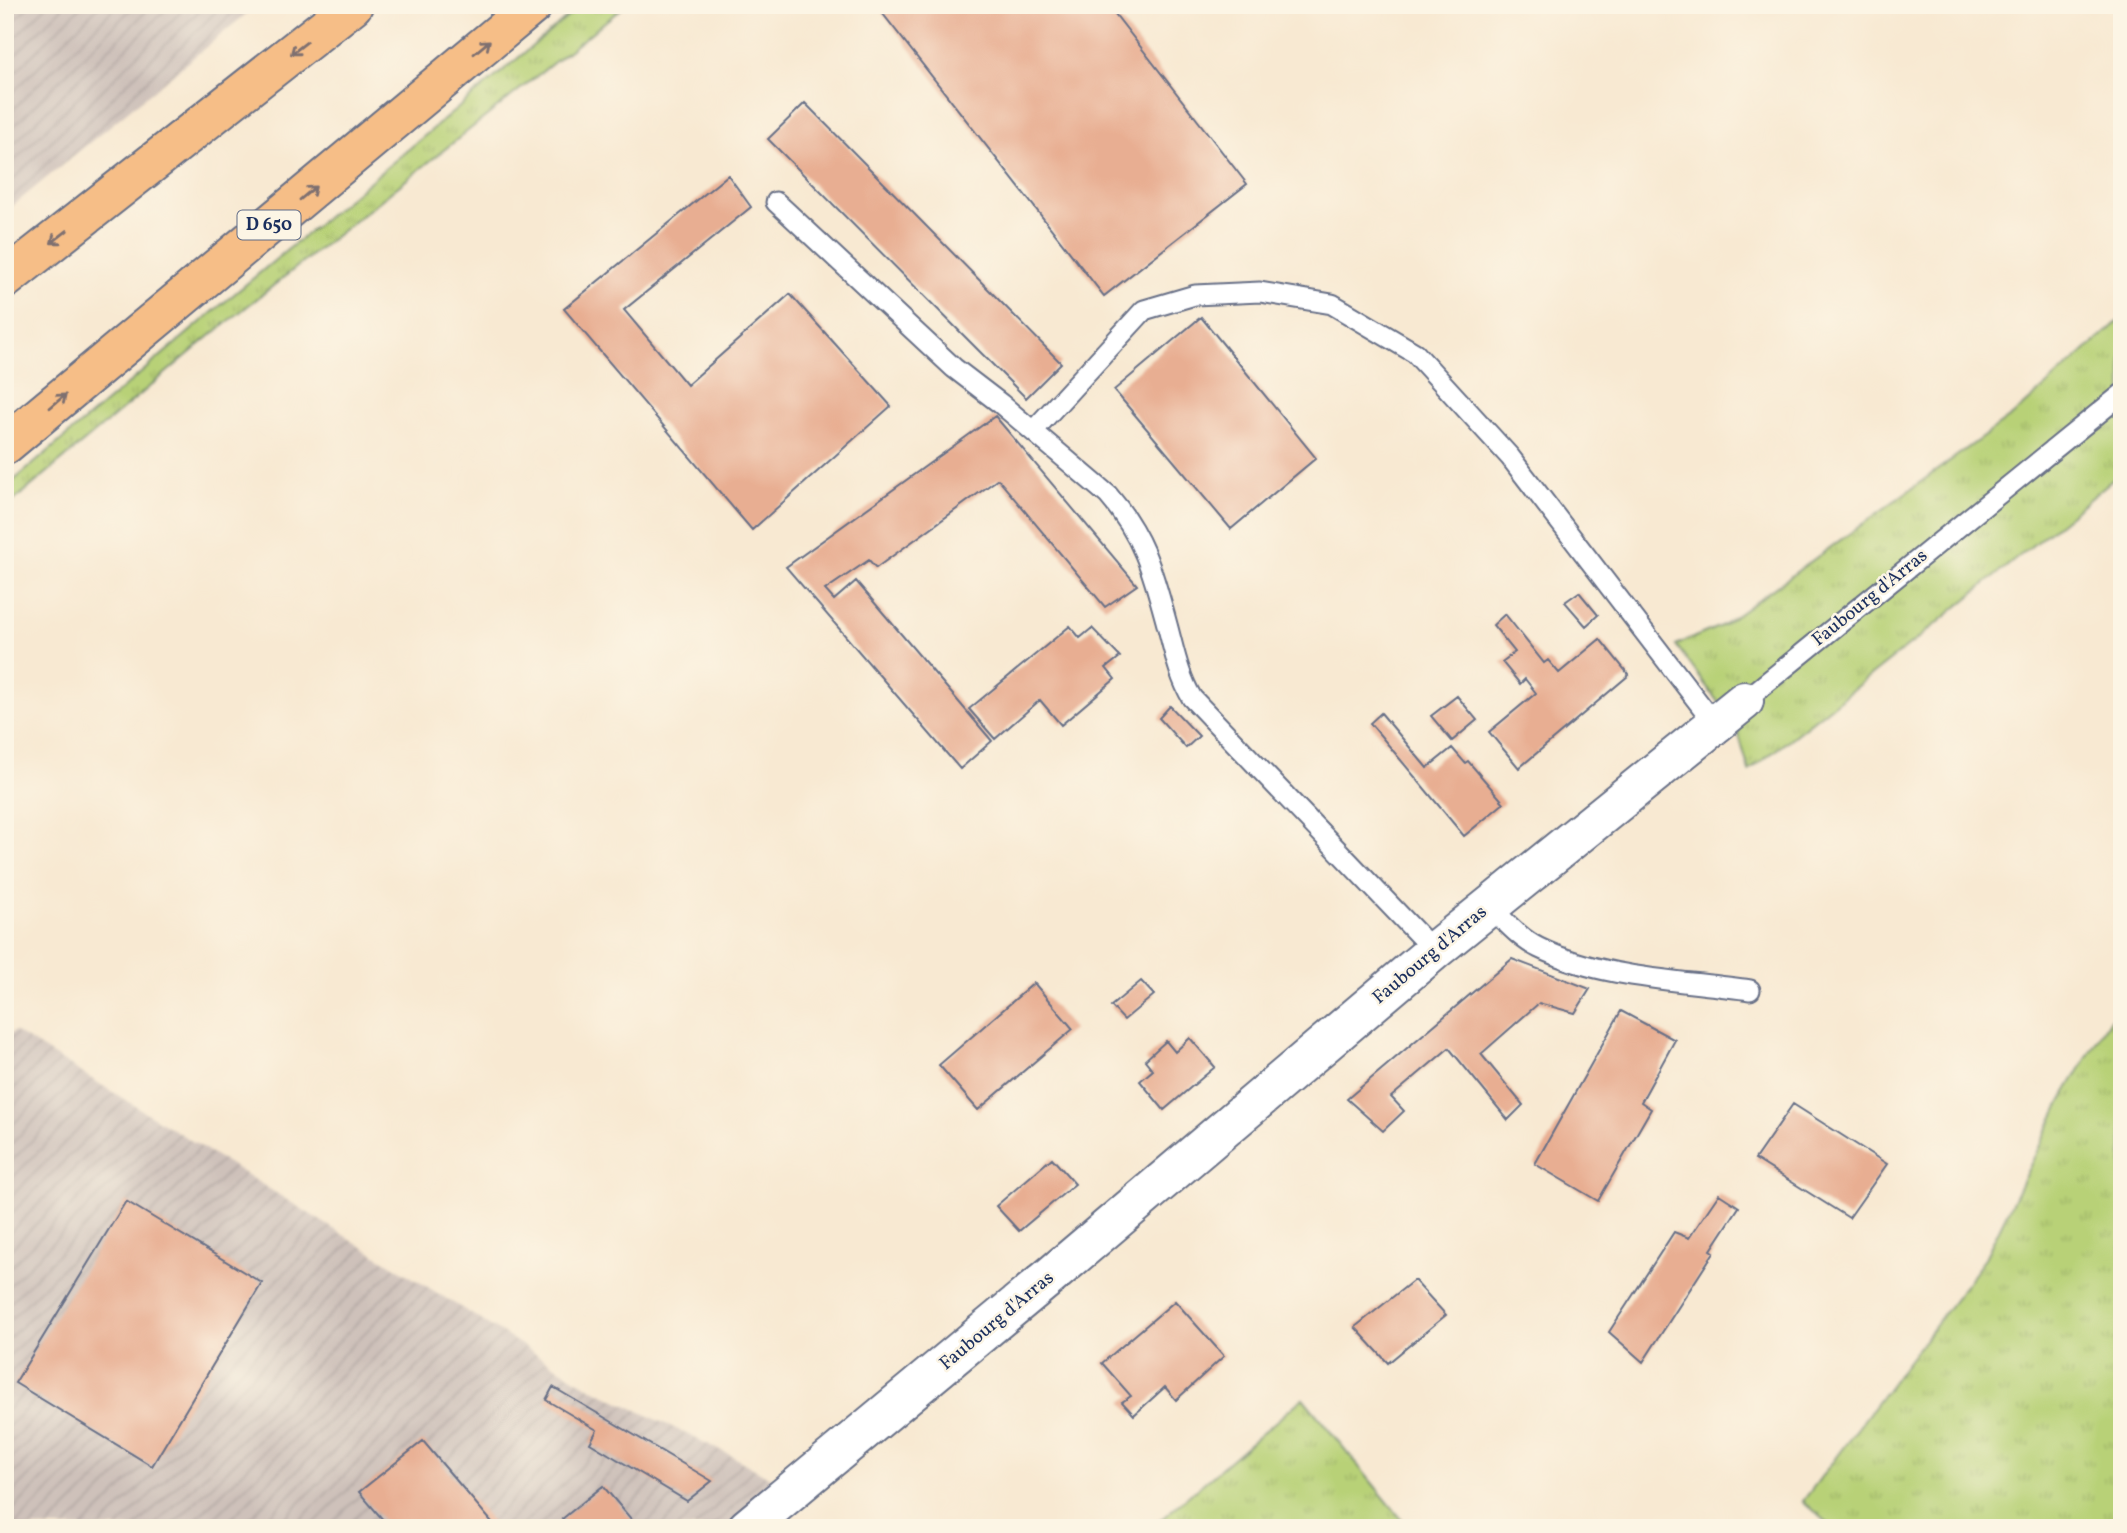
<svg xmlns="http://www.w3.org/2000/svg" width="2127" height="1533" font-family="Vollkorn,serif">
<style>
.industrial{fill:url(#industrial-furrows)}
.grass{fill:url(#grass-tufts);stroke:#6a806a;stroke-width:2}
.building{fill:#e8ae92}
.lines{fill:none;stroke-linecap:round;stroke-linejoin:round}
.lane-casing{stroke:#687087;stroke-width:23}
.street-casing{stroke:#687087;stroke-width:42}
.primary-casing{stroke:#687087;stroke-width:42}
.lane{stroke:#fff;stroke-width:19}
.street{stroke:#fff;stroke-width:38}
.primary{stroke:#f6be87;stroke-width:38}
.oneway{stroke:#7e6f70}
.labels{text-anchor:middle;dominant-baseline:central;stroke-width:5;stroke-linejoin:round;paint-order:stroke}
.shield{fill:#fcf5e5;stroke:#5e6a86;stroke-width:2}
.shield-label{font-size:18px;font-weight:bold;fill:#1b2f5e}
.street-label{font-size:19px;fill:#1b2f5e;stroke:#fcf5e5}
</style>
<defs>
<pattern id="industrial-furrows" width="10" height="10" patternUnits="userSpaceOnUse" patternTransform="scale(1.75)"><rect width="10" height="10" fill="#cec1ba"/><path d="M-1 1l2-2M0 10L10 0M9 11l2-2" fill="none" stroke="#b0a6a2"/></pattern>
<pattern id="grass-tufts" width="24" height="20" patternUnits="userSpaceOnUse" patternTransform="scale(1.75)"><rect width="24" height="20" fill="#b8d177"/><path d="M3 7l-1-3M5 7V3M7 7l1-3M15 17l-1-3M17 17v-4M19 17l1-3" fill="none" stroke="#9eb469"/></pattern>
</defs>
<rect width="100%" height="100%" fill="#fcf5e5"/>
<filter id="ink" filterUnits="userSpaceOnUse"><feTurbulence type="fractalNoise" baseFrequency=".0143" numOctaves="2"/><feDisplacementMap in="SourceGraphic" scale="14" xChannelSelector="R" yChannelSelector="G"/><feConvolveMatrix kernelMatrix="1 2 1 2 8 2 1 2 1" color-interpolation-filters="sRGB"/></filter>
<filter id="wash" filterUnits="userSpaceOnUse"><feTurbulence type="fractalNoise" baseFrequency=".00686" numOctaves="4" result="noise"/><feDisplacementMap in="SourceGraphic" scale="28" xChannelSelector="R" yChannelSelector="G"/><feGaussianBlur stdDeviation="1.57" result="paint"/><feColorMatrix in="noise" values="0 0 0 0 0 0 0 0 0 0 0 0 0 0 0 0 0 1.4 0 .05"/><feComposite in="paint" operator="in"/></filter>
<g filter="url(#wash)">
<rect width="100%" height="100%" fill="#f8e9d2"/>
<path class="industrial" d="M5,5H257L5,212Z
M14,1031L589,1387L730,1455L809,1500L776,1528H5V1039Z"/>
<path class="grass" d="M582,5H626L210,336L5,508V488L221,305Z
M2122,318V472L1940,621L1749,771L1737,728L1676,645L1723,625L2016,413Z
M2110,1019L2122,1020V1528H1834L1803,1501L1984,1260L2065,1094Z
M1303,1398L1409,1528H1151Z"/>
<g id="blocks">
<path class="building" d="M876,5H1108L1247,184L1104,296Z
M805,103L1061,363L1026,398L768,139Z
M728,175L751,207L624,310L687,385L790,294L891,406L752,530L564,309Z
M1201,317L1316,458L1231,529L1114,390Z
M995,416L1137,585L1105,607L998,479L876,568L869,560L825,590L834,600L856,581L992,741L960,769L786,567Z
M1579,592L1598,615L1586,626L1565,602Z
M1505,614L1544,663L1548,660L1559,673L1600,639L1629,675L1519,768L1489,732L1536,693L1525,679L1520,684L1502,662L1515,652L1493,625Z
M1070,626L1080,638L1092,628L1120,657L1106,668L1115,679L1061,725L1040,700L995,739L969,709Z
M1457,696L1477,720L1452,741L1431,716Z
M1170,706L1199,736L1186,748L1159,718Z
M1381,713L1427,768L1452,748L1465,763L1468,761L1504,803L1464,836L1370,723Z
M1512,959L1590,989L1575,1013L1539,1003L1481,1054L1523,1105L1508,1120L1449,1048L1391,1097L1404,1111L1383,1131L1347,1099Z
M1141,981L1154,995L1124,1020L1111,1006Z
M1034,983L1073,1029L978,1110L939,1065Z
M1621,1011L1675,1040L1641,1102L1651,1109L1598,1201L1535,1164Z
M1190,1038L1215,1067L1164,1110L1140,1081L1153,1070L1145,1060L1166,1041L1175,1052Z
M1793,1104L1887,1164L1849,1218L1755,1159Z
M1052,1158L1075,1184L1019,1231L996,1206Z
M1719,1194L1739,1207L1711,1250L1714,1252L1643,1362L1609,1332L1674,1232L1689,1238Z
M126,1201L262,1283L152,1466L15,1383Z
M1414,1280L1446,1315L1388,1363L1355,1327Z
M1175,1301L1224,1356L1176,1400L1165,1387L1134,1415L1122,1402L1131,1396L1102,1363Z
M553,1387L712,1481L687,1501L590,1443L597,1430L546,1400Z
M423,1441L450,1473L497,1528H390L359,1492Z
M603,1486L632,1520L622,1528H570L562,1519Z"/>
</g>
</g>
<g filter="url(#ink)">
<use href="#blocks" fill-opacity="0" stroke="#687087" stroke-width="2"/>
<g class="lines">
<g class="lane-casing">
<path id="lane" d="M776,202L954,368L1001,404L1108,495C1146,539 1154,577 1169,632C1175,655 1180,678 1192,698L1434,951
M1033,431L1144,310L1195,295L1260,292L1332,304L1415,353L1510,457L1715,724
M1744,701L2122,394
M1489,906C1504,920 1520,939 1539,948C1603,979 1681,980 1750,990"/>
</g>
<g class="street-casing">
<path id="street" d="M747,1528L1047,1279L1434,951L1744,701"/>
</g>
<g class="primary-casing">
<path id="primary" d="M5,279L353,5
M5,445L533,5"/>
</g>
<use href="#lane" class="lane"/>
<use href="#street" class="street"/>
<use href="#primary" class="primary"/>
</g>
<defs><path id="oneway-shaft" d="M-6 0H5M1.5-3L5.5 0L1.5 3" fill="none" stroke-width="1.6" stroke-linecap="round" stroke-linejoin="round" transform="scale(1.75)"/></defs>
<g class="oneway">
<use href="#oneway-shaft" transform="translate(482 47) rotate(-40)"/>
<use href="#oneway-shaft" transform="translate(299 48) rotate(142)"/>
<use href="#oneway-shaft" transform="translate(308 193) rotate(-40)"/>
<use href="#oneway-shaft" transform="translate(59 237) rotate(142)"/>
<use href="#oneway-shaft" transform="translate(58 401) rotate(-40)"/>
</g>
</g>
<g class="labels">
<rect class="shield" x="237.5" y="210.5" width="63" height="29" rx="5"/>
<g class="shield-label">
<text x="269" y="225">D 650</text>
</g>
<g class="street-label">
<text transform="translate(1870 598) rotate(-39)">Faubourg d'Arras</text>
<text transform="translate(1430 955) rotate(-40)">Faubourg d'Arras</text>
<text transform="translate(997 1321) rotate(-40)">Faubourg d'Arras</text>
</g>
</g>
<rect width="2127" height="1533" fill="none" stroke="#fcf5e5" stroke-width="28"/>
</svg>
